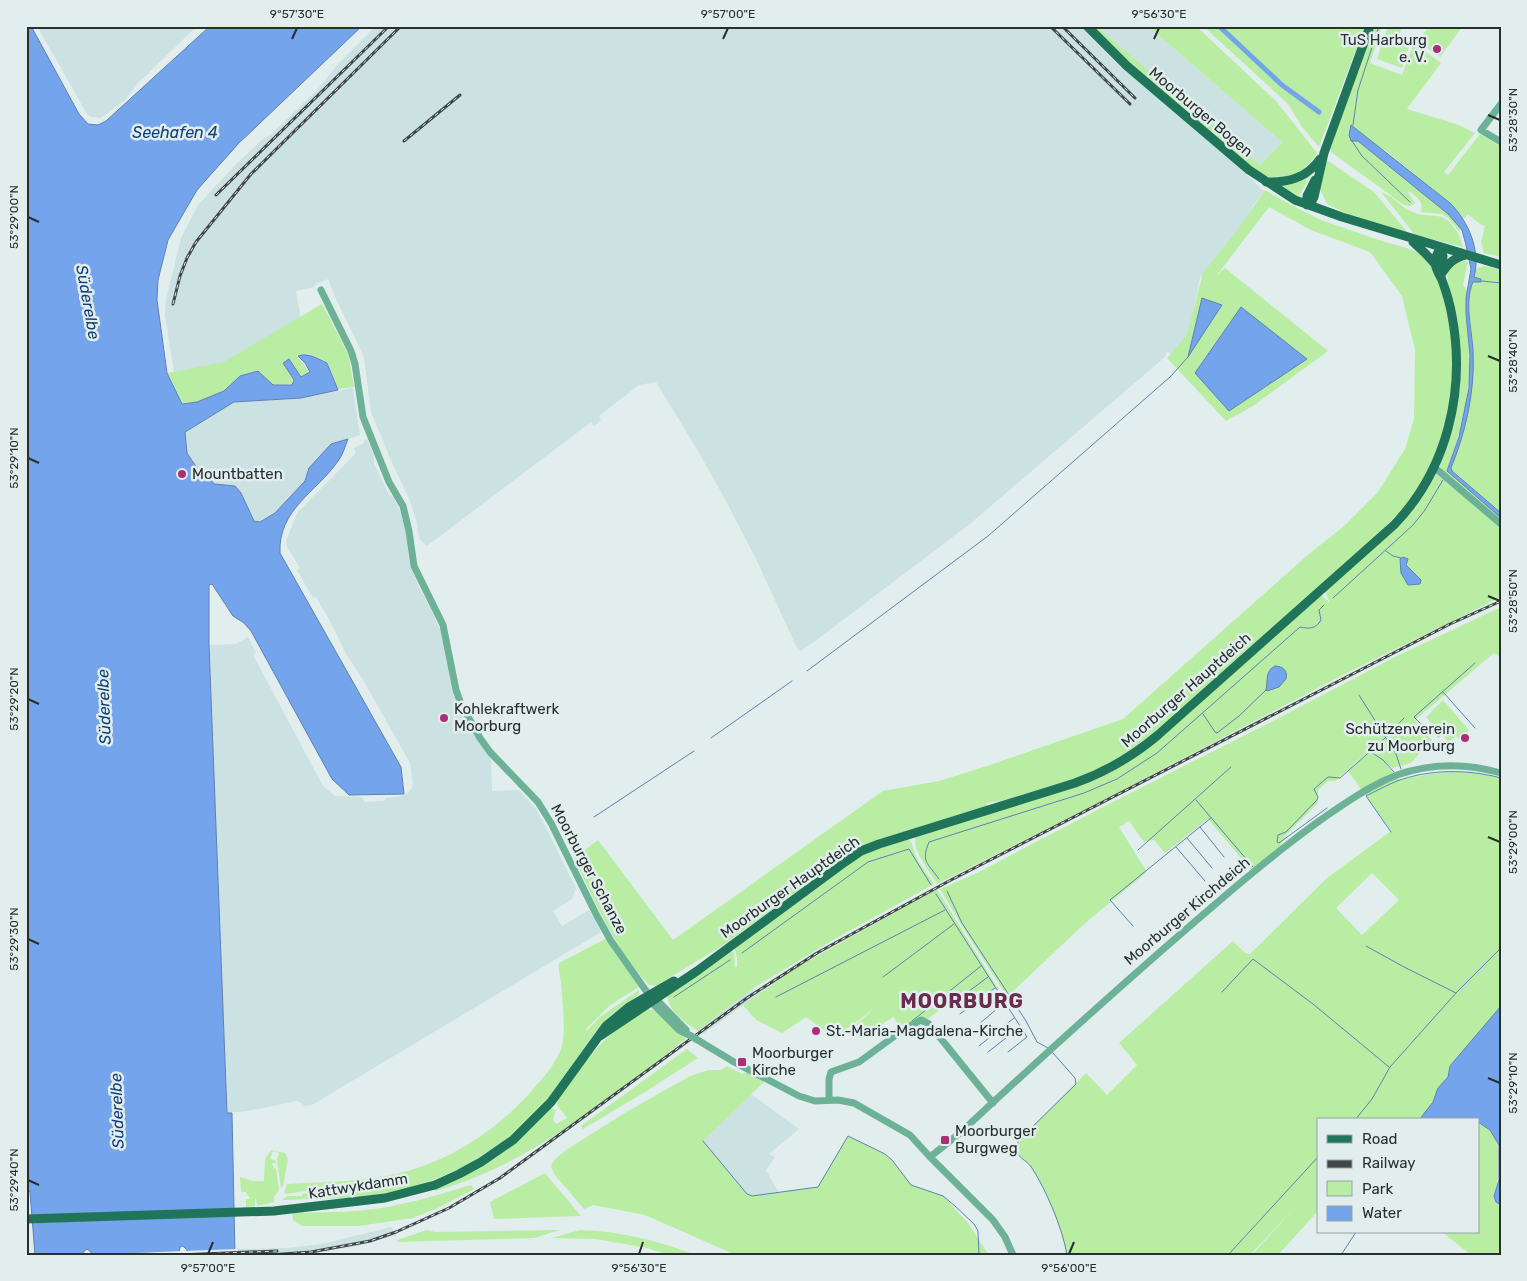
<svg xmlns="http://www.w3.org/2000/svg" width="1527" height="1281" font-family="Rubik,sans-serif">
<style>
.built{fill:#cce1e1}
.green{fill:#b8eda3;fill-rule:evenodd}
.water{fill:#74a4ec;stroke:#5e81b3}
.pier{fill:#e2eeee}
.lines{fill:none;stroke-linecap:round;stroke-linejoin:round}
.stream{stroke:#5e81b3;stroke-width:1}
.canal{stroke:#74a4ec;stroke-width:5}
.minor{stroke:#6db297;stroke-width:7}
.major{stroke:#20745a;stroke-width:9}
.rail-casing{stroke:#414747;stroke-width:3}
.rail{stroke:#e2eeee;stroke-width:1;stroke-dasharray:4;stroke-linecap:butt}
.minor-bridge{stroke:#6db297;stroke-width:7}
.ticks{fill:none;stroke:#292e2e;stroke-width:2}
.poi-dot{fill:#ad2d79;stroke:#e2eeee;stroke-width:2}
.labels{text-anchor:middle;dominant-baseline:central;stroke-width:5;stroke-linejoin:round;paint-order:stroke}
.poi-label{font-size:15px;fill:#292e2e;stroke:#e2eeee;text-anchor:start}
.street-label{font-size:15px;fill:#292e2e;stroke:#e2eeee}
.water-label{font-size:16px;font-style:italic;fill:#113e7d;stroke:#e2eeee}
.district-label{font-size:20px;font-weight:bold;letter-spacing:1px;fill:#6a2b4d;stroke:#e2eeee}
.neatline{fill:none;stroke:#292e2e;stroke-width:2}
.ticks-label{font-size:12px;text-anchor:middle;fill:#292e2e}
</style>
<rect width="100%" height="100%" fill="#e2eeee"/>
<path class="built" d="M37,26H197L139,82L125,100L101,118L92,117L87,114Z
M376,26H1081L1113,59L1244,172L1264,191L1253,206L1247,220L1200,278L1183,362L1167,351L1165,357L971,523L814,642L800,651L797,648L757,561L726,501L698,451L656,382L639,385L599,416L601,420L594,426L591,422L427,546L419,539L417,523L409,498L393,465L371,412L364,358L357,342L335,297L328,279L316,284L314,287L296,291L301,320L221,365L174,372L165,315L166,299L181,238L198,205L236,164L264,138L270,135L317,90L338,64Z
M1096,26H1148L1282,142L1260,165Z
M353,388L360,435L331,444L309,468L305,481L275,513L260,522L254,521L214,484L203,477L187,453L185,432L235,402L301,398Z
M367,439L374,455V463L388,493L394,498L400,511L406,530L409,561L418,585L431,609L441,632L453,695L467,724L491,758L492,791L519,790L536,809L542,820L576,888L572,899L553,911L562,926L589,910L601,932L312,1105L305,1106L298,1101L247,1111L227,1113L209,645L236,644L248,637L256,653L253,655L323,786L335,796L362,797L364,802L384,801L386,798L401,796L408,793L413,786L410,763L362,678L346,654L332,625L316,597L313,598L297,570L300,568L287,547L286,541L297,513L356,453L354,448L364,443V440Z
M752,989L762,992L703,1034L698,1031Z
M751,1094L799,1129L769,1154L775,1157L766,1170L779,1193L752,1196L747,1194L703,1141Z
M391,1227L397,1235L359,1246L296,1255H238V1249L286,1248L322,1244Z"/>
<path class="green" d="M1091,26H1096L1260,165L1282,142L1148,26H1196L1276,101L1317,153C1302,177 1281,186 1255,171L1116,52Z
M1203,26H1365L1319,147L1302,127L1288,104Z
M1372,26H1382L1370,63L1402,75L1414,43L1441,63L1407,109L1459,125L1475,133L1444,172L1448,175L1480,134L1501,147V257L1484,253L1481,242L1485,226L1480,224L1468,214L1464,219L1450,203L1386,151L1351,132L1348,133L1351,141H1358L1448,214L1462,230L1459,231L1448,218L1442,214L1421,212C1424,202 1417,197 1409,191L1408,193L1415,203L1410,206L1404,205L1331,152V147Z
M1388,26H1402L1398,38L1410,43L1402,68L1377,59Z
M1429,26H1463L1440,57L1418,41Z
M1328,161L1374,192L1408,233L1352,216L1327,204L1319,187L1326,162Z
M1312,172L1299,196L1279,185Z
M1265,190L1291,205L1321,220L1382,241L1413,250L1420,254L1430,266H1431L1438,279L1450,317L1455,356L1448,421L1426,479L1398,518L1395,516L1382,531L1157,731L1127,754L1107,765L1079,777L1001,801L986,803L987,806L883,838L855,850L725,944L656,986L649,985C615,949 595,902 574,858L598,840L673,940L883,791L939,781L987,766L1123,719L1310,553L1343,527L1378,492L1405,449L1414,419L1415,350L1402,296L1370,252L1311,230L1269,207L1217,275L1225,268L1328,351L1253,406L1226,421L1167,358L1187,335L1203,273L1239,228Z
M1381,192C1392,195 1400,206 1410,211C1420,216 1427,215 1437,216C1450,217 1461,235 1463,247L1415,235Z
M1464,261L1468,262L1463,285L1468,291C1464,313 1470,334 1470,357C1470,397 1461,433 1447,471L1501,518V521L1442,470L1440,466L1455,415L1450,296L1447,274L1449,269L1455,263Z
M1486,266L1501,270V513L1452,471L1451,468C1466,431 1474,392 1473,352C1473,334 1463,295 1475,281H1480L1481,279L1475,278L1474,276L1477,268Z
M322,304L348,354L354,387L338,389L328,363C318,358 308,350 297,356L309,372L301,377L289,359L282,362L293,380L291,384L273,385L258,370L239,376L224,391L197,402L182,403L168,373L224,362Z
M1436,474L1501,526V597L1335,679L1090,807L937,884C930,872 911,849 916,836L1095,779L1234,672L1321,595L1330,603L1325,591L1399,524ZM1404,557L1407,559L1406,565L1419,579L1413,585H1408L1401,573Z
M1501,607V658L1494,653L1415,720L1432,740L1411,763L1393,768L1385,763L1400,780C1434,772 1467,768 1501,778V1006L1450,1066L1448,1077L1438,1088L1433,1102L1419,1120H1318V1211L1278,1255H1252L1298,1204L1250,1255H1067C1062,1228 1047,1191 1032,1168C1026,1159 1018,1159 1015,1148L1019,1140L1086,1073L1107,1095L1137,1065L1119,1043L1233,941L1245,953L1250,954L1327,878L1391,831L1348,771L1370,751L1378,756L1370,750L1335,781H1328L1318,790V803L1287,834L1277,851L1252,871L1208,819L1165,853L1154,840L1144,842L1129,821L1119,827L1147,872L1083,925L1009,995H1006L965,931L940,889L977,873L1105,806L1267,724L1395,657ZM1372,873L1399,900L1362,935L1336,908Z
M1443,700L1469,730L1459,739L1456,736L1449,742L1426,717Z
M907,838L911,842L917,859L934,884L833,940L752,989L698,1031C685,1023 668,1011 667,995L730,950L734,953L735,967H737V958L734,947L862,854Z
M937,889L997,987L967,1008L958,996L925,1021L903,1030L893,1017L862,1038L853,1027L876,1007L835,1038L806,1017L782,1033L756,1020L743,1005L799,966Z
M607,938L639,987L610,1005L586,1029L587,1031L600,1017L639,990V994L610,1016L599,1027L544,1104L510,1137L465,1166L424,1184L389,1193L346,1198L282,1200L287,1196H302L303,1194L330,1189V1187L287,1194L284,1193L287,1184C320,1182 353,1182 385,1176C440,1167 490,1136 528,1095C540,1082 557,1063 562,1046C566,1028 562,1000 561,982C560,975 558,970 559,963Z
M648,1009L656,1011L686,1039C611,1097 528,1166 435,1191L434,1188L447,1183L551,1108L556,1110L553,1120L556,1124L567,1118L557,1105L558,1099C576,1074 594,1047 619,1028C628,1021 638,1015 648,1009Z
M687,1049L698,1058L648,1090L583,1129L581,1126Z
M727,1066L742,1074L747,1072L764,1082L703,1141L747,1194L752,1196L818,1187L848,1136L885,1154L892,1160L911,1185L943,1196L968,1223L989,1255H736L645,1215L593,1205L584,1209L554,1174L551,1166L554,1160L566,1150L623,1114L674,1085L690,1076L709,1070H721Z
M1479,1122C1499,1132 1499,1145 1498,1165C1498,1176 1498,1185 1494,1196L1499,1204L1501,1205V1255H1471L1442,1232H1478Z
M271,1150L285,1153L288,1159L283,1186L281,1188L277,1160L279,1153L273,1151L270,1159L275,1160L276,1163H272L274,1169L276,1168L279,1190L274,1197V1202L257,1206L256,1198L255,1199V1206L246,1207V1199H250L246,1192H241L240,1177L253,1181H264L265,1159Z
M545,1173L581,1216L494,1219L490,1202Z
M471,1185L474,1189L440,1207L413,1218L359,1226H302L293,1220L292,1213C322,1212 352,1213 381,1208C412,1203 441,1194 471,1185Z
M427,1230L435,1232L560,1230L534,1238L398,1242L397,1240Z
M580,1230C620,1231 659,1241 696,1255H669L647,1248L596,1239L552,1238Z"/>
<path class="water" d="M26,26H31L79,114L88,124L98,125L106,121L210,26H362L238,144L197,190L168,240L158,280L157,300L167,373L182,404L197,402L224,391L240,376L258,371L273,385H292L294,380L283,363L289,359L301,377L310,372L305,363L298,356C308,352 318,359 327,363L338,390L301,398L234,402L185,432L187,453L203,477L208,476L214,484L235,486L241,493L254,521L260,522L275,513L305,481L309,468L331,444L348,439C345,446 343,455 338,461C317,492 278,509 280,553L401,767L404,794L349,795L332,779L251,631L244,623L233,616L212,584L209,585V645L227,1113H232L235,1255H187V1250L183,1246L180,1247L179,1252L91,1255V1252L87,1249L84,1251L83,1255H35L30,1192L26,1188Z
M1351,125L1450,203C1469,222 1481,251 1474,277L1481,279V282H1473C1464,303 1472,329 1473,351C1475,391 1466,431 1451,468L1452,471L1501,513V518L1447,471L1459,437L1469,388L1470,355L1466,313V298L1471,269L1466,245L1462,230L1448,214L1358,141H1351L1349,135Z
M1202,298L1222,305L1188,357Z
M1241,307L1307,359L1229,411L1195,373Z
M1403,557L1408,559L1406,565L1421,580L1420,584L1408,585L1401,573L1400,559Z
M1275,666C1283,666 1288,671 1286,679L1279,687L1267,691L1266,690C1268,680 1265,671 1275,666Z
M1501,1006V1205L1496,1202L1494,1196L1499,1180V1145L1490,1130L1478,1122V1120H1419L1433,1102L1438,1088L1448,1077L1450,1066Z"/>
<path class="pier" d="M238,1249V1255H185L184,1251Z
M182,1251V1255H89Z"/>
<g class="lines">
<path class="stream" d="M1498,113L1501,110
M1353,125L1358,90L1379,26
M1352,141L1362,156L1410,202
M1482,281L1501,283
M1386,551L1393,556L1401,558
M1333,598L1413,525L1425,510L1443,480
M807,671L988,536L1170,377L1188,357
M1443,692L1475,728
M1359,695L1396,754L1401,769
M1203,714L1215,732L1217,733L1239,716L1266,690
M1439,737L1421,724L1414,717L1475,663
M711,738L792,681
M1371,752L1383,760L1394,772
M1196,800L1253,867
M1327,808L1279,843L1277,842L1278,835L1286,832L1317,800L1318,797L1314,789L1328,777L1340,778L1383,740L1404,718
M594,817L694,751
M1200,827L1224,857
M1391,832L1366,796C1376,791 1387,785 1397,781C1430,769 1468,769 1501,778
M1187,838L1212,868
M1176,847L1205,881
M1138,850L1231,767
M939,879C927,862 921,862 929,842L1084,793L1117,779L1157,753L1300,627C1309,629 1316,629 1321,620L1319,610L1324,605
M947,891L962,923L1026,1021L1037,1042L1048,1048
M936,894L1027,1037L1008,1052
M1133,926L1110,900L1211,818
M1366,946L1404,967L1456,993
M742,953L868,862L909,849L931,885
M883,977L954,924
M1222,992L1253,959L1313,1004L1389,1067
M674,997L730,960
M776,997L945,910
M953,1003L988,977
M960,1014L995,988
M912,1021L981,966
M979,1024L1004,1003
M979,1046L1014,1018
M988,1052L1020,1027
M1053,1053L1075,1078L1076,1084L1019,1140L1015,1148C1018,1159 1026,1159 1032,1168C1046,1190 1063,1229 1067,1255
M1355,1120L1372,1099L1390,1067L1456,993L1501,948
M703,1141L747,1194L752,1196L818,1187L848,1136L885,1154L892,1160L911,1185L943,1196L955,1206L974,1224L978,1231L979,1255
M1228,1255L1318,1157
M1341,1255L1356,1232"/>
<path class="canal" d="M1219,26L1282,85L1319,112"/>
<path class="minor" d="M1501,104L1481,130L1501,142
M321,290L351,351L355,364L363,417L389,482L403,506L409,531L414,566L443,625L456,690L461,704L480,738L490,752L538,802L551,823L597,916L611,941L649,995
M1434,467L1501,524
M656,999L686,1030
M651,1002L679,1030L691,1036
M696,1039L734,1062L799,1096L815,1101L838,1100L854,1103L910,1135L930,1157L993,1220L1005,1237L1013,1255
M829,1100V1079L831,1072L859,1062L903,1030L921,1020L929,1024L993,1103
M930,1157L960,1133C1049,1050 1140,968 1233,889C1268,860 1303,831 1341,806C1359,794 1376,783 1397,775C1431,763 1466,763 1501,773"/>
<path class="major" d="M1087,26L1127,66L1249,170L1295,200L1342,217L1501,265
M1266,182C1288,183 1307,178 1320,159
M1307,205L1312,201L1314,197L1324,153L1370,26
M1307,205V196L1315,180
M1413,242L1425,253L1435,264
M1440,248L1443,256L1441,277
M1442,273C1448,263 1454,258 1466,255
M600,1036L697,971L845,862L861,851L879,844L1075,783C1106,772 1133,756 1158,735L1394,525C1447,470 1466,391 1452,316C1450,304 1446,291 1442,280C1439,274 1435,268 1435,262C1435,257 1438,252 1440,248
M26,1219L274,1211L385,1198L435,1185L459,1174L481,1162L513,1140L551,1102L606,1026L629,1007L674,981"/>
<g class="rail-casing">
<path id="rail" d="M1050,26L1130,104
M1062,26L1135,98
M404,141L460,95
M216,195L389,26
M173,304L180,276L187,258L196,242L251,174L401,26
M177,1255L277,1251
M269,1255L311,1252L370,1241L396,1232L449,1208L500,1178L747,998L817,953L949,881L1450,624L1501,601"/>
</g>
<use href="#rail" class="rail"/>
<path class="minor-bridge" d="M691,1036L696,1039"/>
</g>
<path class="ticks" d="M292,39L297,28M723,39L728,28M1154,39L1159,28M1488,115L1500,120M28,217L39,222M1488,356L1500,361M28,458L39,463M1488,596L1500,601M28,699L39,704M1488,837L1500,842M28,939L39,944M1488,1078L1500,1083M28,1180L39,1185M208,1254L213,1242M639,1254L643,1242M1069,1254L1074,1242"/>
<g class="poi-dot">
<circle cx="1437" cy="49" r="5"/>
<circle cx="182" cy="474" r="5"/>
<circle cx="444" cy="718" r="5"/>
<circle cx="1465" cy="738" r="5"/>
<circle cx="816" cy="1031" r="5"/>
<rect x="737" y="1057" width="10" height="10" rx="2.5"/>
<rect x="940" y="1135" width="10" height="10" rx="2.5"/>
</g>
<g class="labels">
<g class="poi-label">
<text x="1427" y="40" text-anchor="end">TuS Harburg<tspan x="1427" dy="17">e. V.</tspan></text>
<text x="192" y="474">Mountbatten</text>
<text x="454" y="709">Kohlekraftwerk<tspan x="454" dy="17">Moorburg</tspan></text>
<text x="1455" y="729" text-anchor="end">Schützenverein<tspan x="1455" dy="17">zu Moorburg</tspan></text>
<text x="826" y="1031">St.-Maria-Magdalena-Kirche</text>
<text x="752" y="1053">Moorburger<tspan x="752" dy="17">Kirche</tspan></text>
<text x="955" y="1131">Moorburger<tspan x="955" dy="17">Burgweg</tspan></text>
</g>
<g class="street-label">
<text transform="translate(1201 112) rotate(40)">Moorburger Bogen</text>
<text transform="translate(1186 690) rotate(-41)">Moorburger Hauptdeich</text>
<text transform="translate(589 869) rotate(62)">Moorburger Schanze</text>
<text transform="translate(790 887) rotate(-35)">Moorburger Hauptdeich</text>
<text transform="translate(1187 911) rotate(-40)">Moorburger Kirchdeich</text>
<text transform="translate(358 1186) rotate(-9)">Kattwykdamm</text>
</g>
<g class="water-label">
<text x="175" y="132">Seehafen 4</text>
<text transform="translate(88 302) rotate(80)">Süderelbe</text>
<text transform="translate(104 707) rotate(-92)">Süderelbe</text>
<text transform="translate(117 1111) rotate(-92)">Süderelbe</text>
</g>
<g class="district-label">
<text x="962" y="1001">MOORBURG</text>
</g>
</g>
<rect width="1527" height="1281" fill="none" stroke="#e2eeee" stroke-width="55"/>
<rect x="1317" y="1118" width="162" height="115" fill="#e2eeee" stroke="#98a1a1"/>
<rect x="1327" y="1135" width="25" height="8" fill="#20745a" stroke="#98a1a1"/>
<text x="1362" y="1144" font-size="15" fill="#292e2e">Road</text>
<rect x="1327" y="1160" width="25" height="8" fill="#414747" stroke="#98a1a1"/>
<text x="1362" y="1168" font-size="15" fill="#292e2e">Railway</text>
<rect x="1327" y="1181" width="25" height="15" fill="#b8eda3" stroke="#98a1a1"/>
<text x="1362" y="1194" font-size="15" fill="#292e2e">Park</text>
<rect x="1327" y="1206" width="25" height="15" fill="#74a4ec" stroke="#98a1a1"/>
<text x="1362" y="1218" font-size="15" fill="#292e2e">Water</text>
<rect x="28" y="28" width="1472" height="1226" class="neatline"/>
<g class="ticks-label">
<text x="297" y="18">9°57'30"E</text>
<text x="728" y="18">9°57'00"E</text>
<text x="1159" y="18">9°56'30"E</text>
<text transform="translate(1513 120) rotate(-90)" y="4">53°28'30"N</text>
<text transform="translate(14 217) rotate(-90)" y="4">53°29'00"N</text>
<text transform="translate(1513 361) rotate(-90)" y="4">53°28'40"N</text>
<text transform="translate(14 458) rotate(-90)" y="4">53°29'10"N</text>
<text transform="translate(1513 601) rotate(-90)" y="4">53°28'50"N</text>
<text transform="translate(14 699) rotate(-90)" y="4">53°29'20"N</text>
<text transform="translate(1513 842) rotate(-90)" y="4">53°29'00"N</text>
<text transform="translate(14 939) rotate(-90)" y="4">53°29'30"N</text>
<text transform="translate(1513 1083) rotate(-90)" y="4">53°29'10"N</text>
<text transform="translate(14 1180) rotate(-90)" y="4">53°29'40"N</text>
<text x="208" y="1272">9°57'00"E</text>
<text x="639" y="1272">9°56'30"E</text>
<text x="1069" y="1272">9°56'00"E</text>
</g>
</svg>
